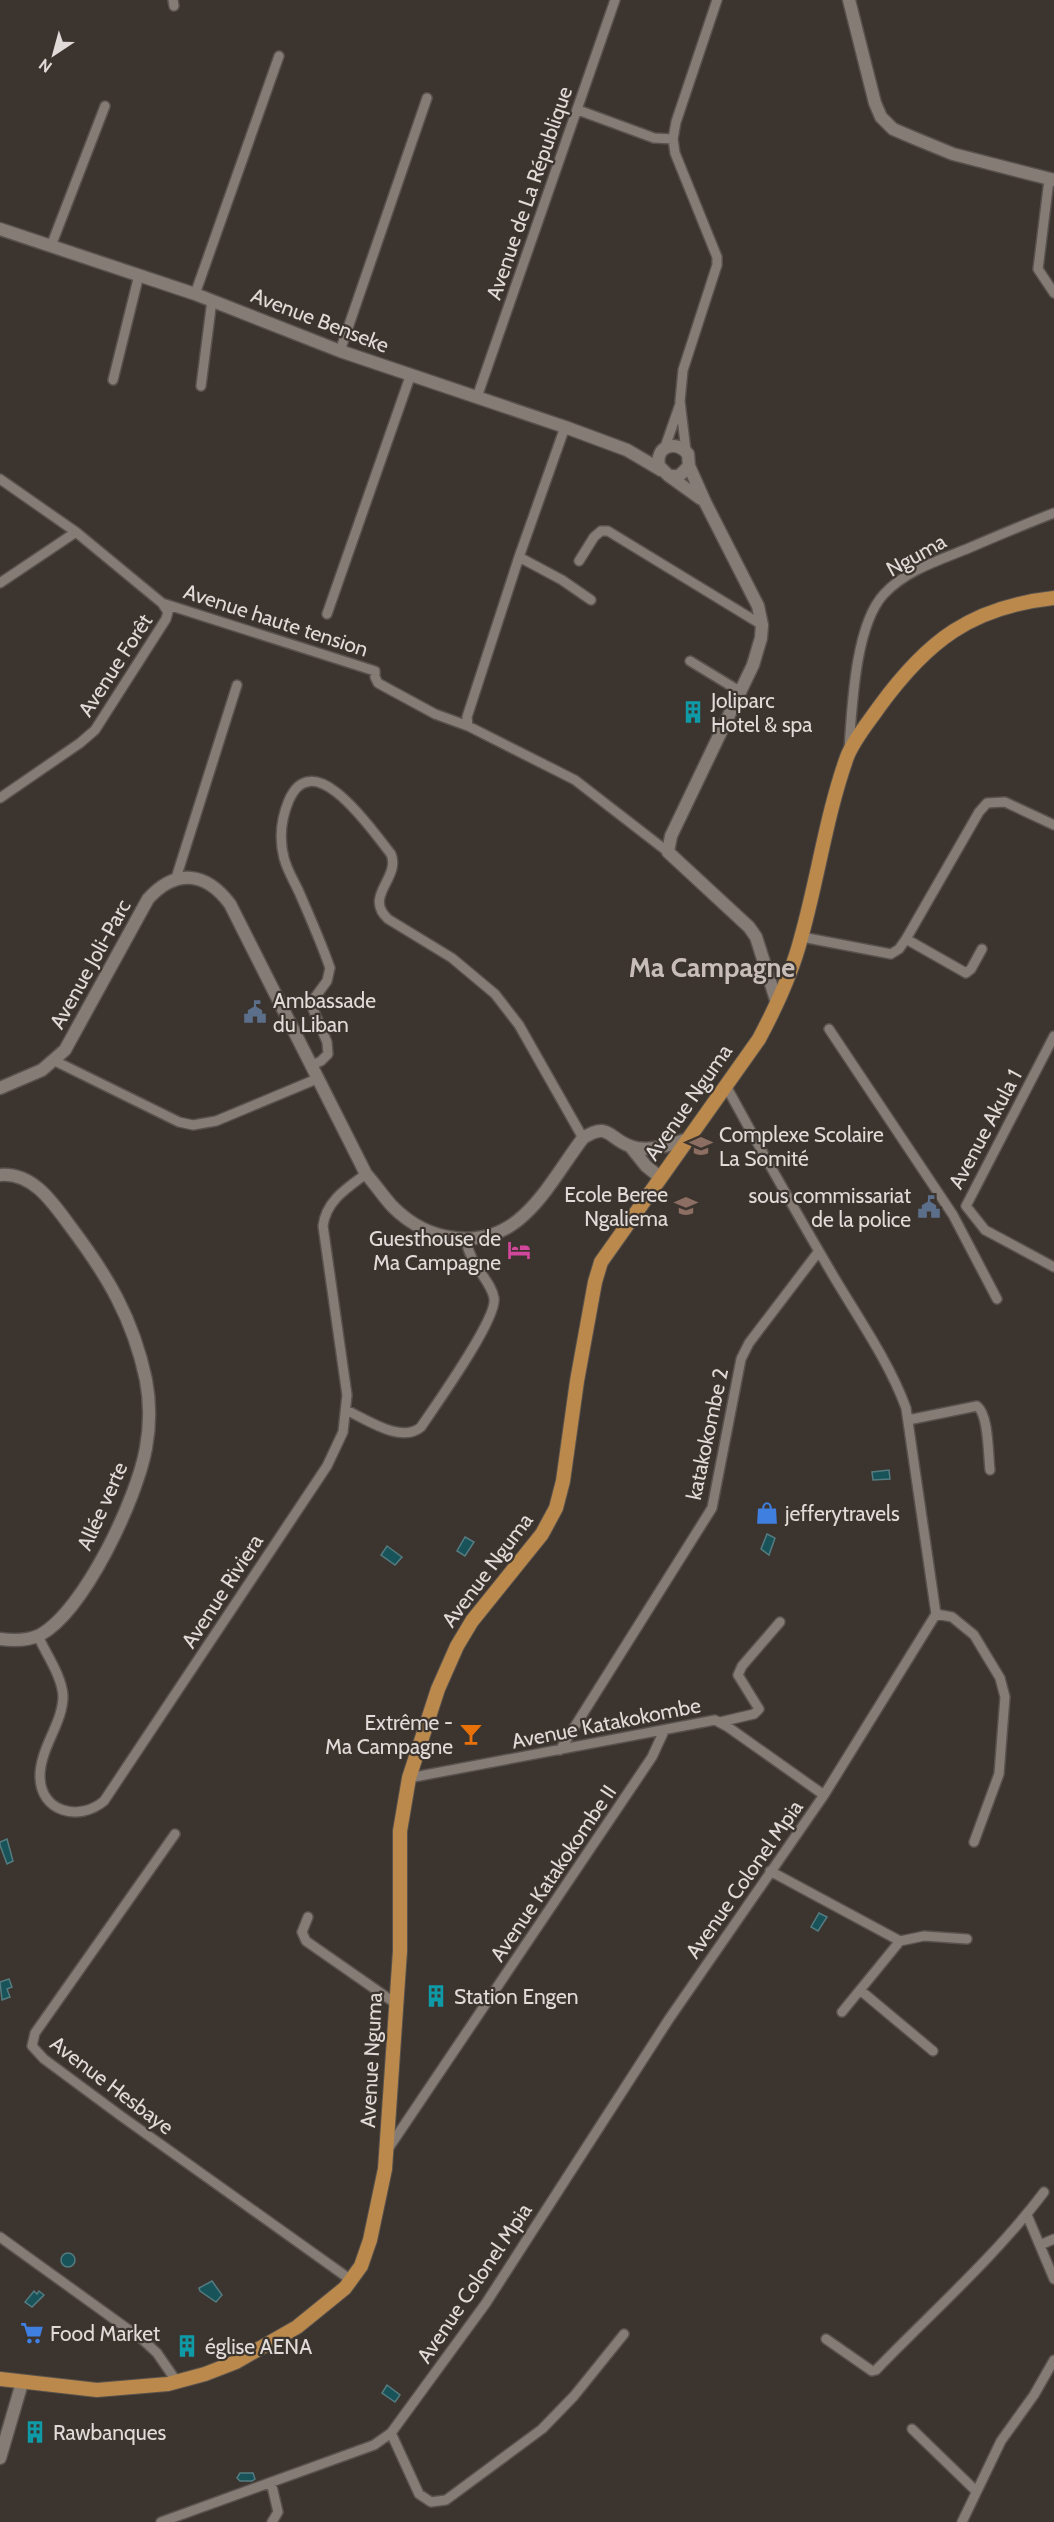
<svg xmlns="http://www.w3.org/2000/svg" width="1054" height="2522" font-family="Cabin,sans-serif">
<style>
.water{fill:#18535a;stroke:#547c80;stroke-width:1.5}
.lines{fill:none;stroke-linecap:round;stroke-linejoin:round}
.street-casing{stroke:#58514d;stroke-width:12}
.secondary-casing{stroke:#58514d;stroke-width:15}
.primary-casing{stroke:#58514d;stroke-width:16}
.street{stroke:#867c76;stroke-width:9}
.secondary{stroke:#867c76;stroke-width:12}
.primary{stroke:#ba894b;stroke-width:14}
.labels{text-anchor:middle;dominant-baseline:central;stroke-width:4.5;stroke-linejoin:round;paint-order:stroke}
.street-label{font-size:21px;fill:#e0dbd8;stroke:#3c342e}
.poi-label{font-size:21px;fill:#e0dbd8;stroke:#3c342e;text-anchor:start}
.district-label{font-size:27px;font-weight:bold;fill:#c8beb7;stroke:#3c342e}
</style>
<rect width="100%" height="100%" fill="#3c342e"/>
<path class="water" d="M889,1470L890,1479L873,1480L872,1472Z
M767,1534L775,1538L769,1555L761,1549Z
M465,1537L474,1542L465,1556L457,1551Z
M387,1546L402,1557L395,1565L381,1555Z
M7,1839L13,1861L7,1864L0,1845V1842Z
M819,1913L827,1917L818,1931L811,1927Z
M9,1979L12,1987L7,1989L10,1997L2,2000L0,1982Z
M61 2260a7 7 0 1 1 14 0a7 7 0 1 1-14 0Z
M212,2281L222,2295L216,2302L200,2291L199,2288Z
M34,2291L37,2294L39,2291L44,2295L32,2307L25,2302Z
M387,2385L400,2395L395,2402L382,2393Z
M240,2473H253L255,2479L252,2481H240L237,2478Z"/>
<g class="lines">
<g class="street-casing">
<path id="street" d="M173,0L174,6
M578,110L654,138L673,139
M1049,180L1038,269L1054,293
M51,246L105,106
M195,294L279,56
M340,351L427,98
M113,380L139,275
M201,386L212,300
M477,397L615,0
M665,447L680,404
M686,451L680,401L683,370L717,265V257L675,153L673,139L676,122L717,0
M0,479L76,532L162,603L168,612L166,619L95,730L80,743L0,798
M519,557L562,580L591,600
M579,561L594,537L601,531H608L762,625
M0,583L76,532
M162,603L375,671V677L378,683L387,688L435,714L468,726L575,780L668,852
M327,614L411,374
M690,661L741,692
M468,726L467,717L519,557L565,427
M849,749C852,707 855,625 884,594C906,570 940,560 969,548C997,536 1025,524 1054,513
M176,878L237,685
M802,937L891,954L899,949L906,939L979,812L987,803L1005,802L1054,825
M906,939L966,973L971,969L982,949
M829,1029L953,1215L997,1299
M1054,1036L966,1206L985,1230L1054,1267
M55,1061L179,1122L193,1125L216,1121L319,1078
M312,1065L321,1061L328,1054L327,1042L313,1009V1000L327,981L330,968C321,942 310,917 299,892C294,881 287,870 284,858C279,839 281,819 289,800C314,743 374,833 391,854C401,878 363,896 388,919L452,958L495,994L519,1025L583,1138
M346,1410C366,1419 401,1444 421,1427C435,1406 498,1318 494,1298C491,1280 470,1266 466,1240
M908,1420L977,1406C989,1415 988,1455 990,1470
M936,1614L952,1617L974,1635L1000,1678L1005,1697L999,1774L974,1842
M38,1636C46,1654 62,1676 63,1696C63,1723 40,1748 40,1776C40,1812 79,1822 104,1801L327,1466L343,1432L347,1395L323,1226C326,1201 347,1188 366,1174
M720,1722L754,1714L759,1709L738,1675L742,1666L780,1622
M560,1750L712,1508L741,1359L749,1343L819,1251
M409,1778L715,1720L728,1727L824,1795
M175,1834L35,2033L32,2046L44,2059L121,2116L351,2280
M770,1871L900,1941
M308,1917L302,1932L306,1941L395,2003
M860,1990L933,2051
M842,2012L900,1941L924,1936L967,1939
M388,2149L652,1757L664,1731
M1027,2215L1054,2279
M0,2237L143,2340L157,2353L177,2382
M1040,2245L1054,2239
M826,2339L872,2371L876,2370C932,2312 995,2257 1044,2192
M912,2429L976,2491
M391,2433L419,2494L431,2502L446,2500L542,2429L574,2396L624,2334
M271,2482L278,2512L272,2522
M161,2522L374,2445L391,2433L486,2303L669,2019L824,1795L936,1614L906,1408C889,1362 859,1319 834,1277C797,1214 761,1150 726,1086
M962,2522L1001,2441L1034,2395L1054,2360"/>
</g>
<g class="secondary-casing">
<path id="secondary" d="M849,0L875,103L881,117L893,129L914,138L953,154L1054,180
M0,229L195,294L340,351L565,427L627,450L661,470
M689,466L679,476H669L659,466C655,446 676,439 688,454L689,466L705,502L758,606L762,625L761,638L753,665L671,836L668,852L749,927L756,937L777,1003
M669,476L701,499
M0,1088L42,1070L65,1050L148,899C176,868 206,872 230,904L366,1174C375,1184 383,1196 392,1206C428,1243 485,1252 524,1215C547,1194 564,1163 583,1138C609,1121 609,1139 630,1146C648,1153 670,1145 687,1139
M630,1146L646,1166L661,1178
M0,1175C33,1172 53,1203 70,1226C107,1275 133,1318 146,1380C150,1401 150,1426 146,1448C137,1498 85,1610 40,1635C27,1641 14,1641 0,1639
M0,2458L22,2383"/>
</g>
<g class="primary-casing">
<path id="primary" d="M0,2379L97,2390L168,2384L205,2374L236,2362L297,2327L345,2288L361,2266L370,2240L385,2169L400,1951V1831L409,1778L438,1689L457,1646L472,1621L542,1534L556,1508L563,1481L577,1381L595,1282L601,1262L759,1039C776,1007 792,973 801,938C818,878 826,816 847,757C854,739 868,723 879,707C927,641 971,607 1054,598"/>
</g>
<use href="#street" class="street"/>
<use href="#secondary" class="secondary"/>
<use href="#primary" class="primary"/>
</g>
<defs>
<g id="building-bare" transform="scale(1.8)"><path d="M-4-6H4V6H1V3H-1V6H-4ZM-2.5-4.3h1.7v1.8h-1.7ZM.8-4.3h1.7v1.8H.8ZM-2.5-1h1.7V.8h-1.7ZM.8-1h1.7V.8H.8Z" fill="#0f9aa8" stroke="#3c342e" stroke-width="2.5" paint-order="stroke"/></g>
<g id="civic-bare" transform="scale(1.8)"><path d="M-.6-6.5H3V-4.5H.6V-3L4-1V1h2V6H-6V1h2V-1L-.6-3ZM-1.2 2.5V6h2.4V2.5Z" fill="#5c6f8a" stroke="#3c342e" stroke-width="2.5" paint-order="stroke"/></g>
<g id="school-bare" transform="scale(1.8)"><path d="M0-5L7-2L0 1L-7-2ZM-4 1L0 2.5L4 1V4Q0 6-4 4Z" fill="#8d6e63" stroke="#3c342e" stroke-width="2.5" paint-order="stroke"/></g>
<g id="hotel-bare" transform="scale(1.8)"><path d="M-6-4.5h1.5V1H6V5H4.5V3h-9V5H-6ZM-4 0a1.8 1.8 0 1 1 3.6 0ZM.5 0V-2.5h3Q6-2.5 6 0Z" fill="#d1479c" stroke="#3c342e" stroke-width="2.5" paint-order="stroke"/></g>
<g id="shop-bare" transform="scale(1.8)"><path d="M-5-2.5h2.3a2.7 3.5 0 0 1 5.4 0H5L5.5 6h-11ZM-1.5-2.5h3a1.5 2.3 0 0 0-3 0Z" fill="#3f7fe0" stroke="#3c342e" stroke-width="2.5" paint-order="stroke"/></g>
<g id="bar-bare" transform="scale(1.8)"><path d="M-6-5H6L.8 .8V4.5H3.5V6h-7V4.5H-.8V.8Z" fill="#e8710a" stroke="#3c342e" stroke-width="2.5" paint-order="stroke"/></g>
<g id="supermarket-bare" transform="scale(1.8)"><path d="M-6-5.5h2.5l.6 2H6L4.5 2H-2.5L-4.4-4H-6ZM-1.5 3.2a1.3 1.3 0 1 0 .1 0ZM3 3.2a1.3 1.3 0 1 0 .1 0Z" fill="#3f7fe0" stroke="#3c342e" stroke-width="2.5" paint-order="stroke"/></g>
</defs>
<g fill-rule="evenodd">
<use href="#building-bare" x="693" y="712"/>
<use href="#civic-bare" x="255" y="1012"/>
<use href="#school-bare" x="701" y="1146"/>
<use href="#school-bare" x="686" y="1206"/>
<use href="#civic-bare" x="929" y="1207"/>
<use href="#hotel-bare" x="519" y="1250"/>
<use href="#shop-bare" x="767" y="1513"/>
<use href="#bar-bare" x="471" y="1734"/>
<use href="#building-bare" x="436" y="1996"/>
<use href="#supermarket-bare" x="32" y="2333"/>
<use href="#building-bare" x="187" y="2346"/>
<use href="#building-bare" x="35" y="2432"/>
</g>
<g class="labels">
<g class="street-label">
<text transform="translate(529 193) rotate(-71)">Avenue de La République</text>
<text transform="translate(320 320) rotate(21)">Avenue Benseke</text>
<text transform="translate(916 555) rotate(-29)">Nguma</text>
<text transform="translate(276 620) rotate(18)">Avenue haute tension</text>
<text transform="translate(115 665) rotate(-57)">Avenue Forêt</text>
<text transform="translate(90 964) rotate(-61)">Avenue Joli-Parc</text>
<text transform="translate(688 1102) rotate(-55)">Avenue Nguma</text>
<text transform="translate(985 1129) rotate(-62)">Avenue Akula 1</text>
<text transform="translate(707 1434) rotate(-78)">katakokombe 2</text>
<text transform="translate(102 1506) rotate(-66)">Allée verte</text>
<text transform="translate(487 1570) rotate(-53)">Avenue Nguma</text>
<text transform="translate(222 1591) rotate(-57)">Avenue Riviera</text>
<text transform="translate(606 1723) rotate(-11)">Avenue Katakokombe</text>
<text transform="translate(553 1873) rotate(-56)">Avenue Katakokombe II</text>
<text transform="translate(744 1879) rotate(-55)">Avenue Colonel Mpia</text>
<text transform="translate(371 2060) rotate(-87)">Avenue Nguma</text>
<text transform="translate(112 2085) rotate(37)">Avenue Hesbaye</text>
<text transform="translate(474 2283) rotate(-56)">Avenue Colonel Mpia</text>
</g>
<g class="poi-label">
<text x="711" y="700">Joliparc<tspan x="711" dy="24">Hotel &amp; spa</tspan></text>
<text x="273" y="1000">Ambassade<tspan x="273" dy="24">du Liban</tspan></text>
<text x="719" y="1134">Complexe Scolaire<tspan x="719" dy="24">La Somité</tspan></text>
<text x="668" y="1194" text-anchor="end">Ecole Beree<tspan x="668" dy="24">Ngaliema</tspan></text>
<text x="911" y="1195" text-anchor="end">sous commissariat<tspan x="911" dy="24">de la police</tspan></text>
<text x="501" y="1238" text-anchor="end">Guesthouse de<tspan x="501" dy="24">Ma Campagne</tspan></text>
<text x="785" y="1513">jefferytravels</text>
<text x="453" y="1722" text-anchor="end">Extrême -<tspan x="453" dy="24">Ma Campagne</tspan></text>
<text x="454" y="1996">Station Engen</text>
<text x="50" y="2333">Food Market</text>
<text x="205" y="2346">église AENA</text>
<text x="53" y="2432">Rawbanques</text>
</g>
<g class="district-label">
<text x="712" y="967">Ma Campagne</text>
</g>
</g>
<g transform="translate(54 54) rotate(216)" stroke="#3c342e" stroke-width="4.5" paint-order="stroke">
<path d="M0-4.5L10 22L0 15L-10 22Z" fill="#e0dbd8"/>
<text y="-9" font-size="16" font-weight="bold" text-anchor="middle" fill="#e0dbd8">N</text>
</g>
</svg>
